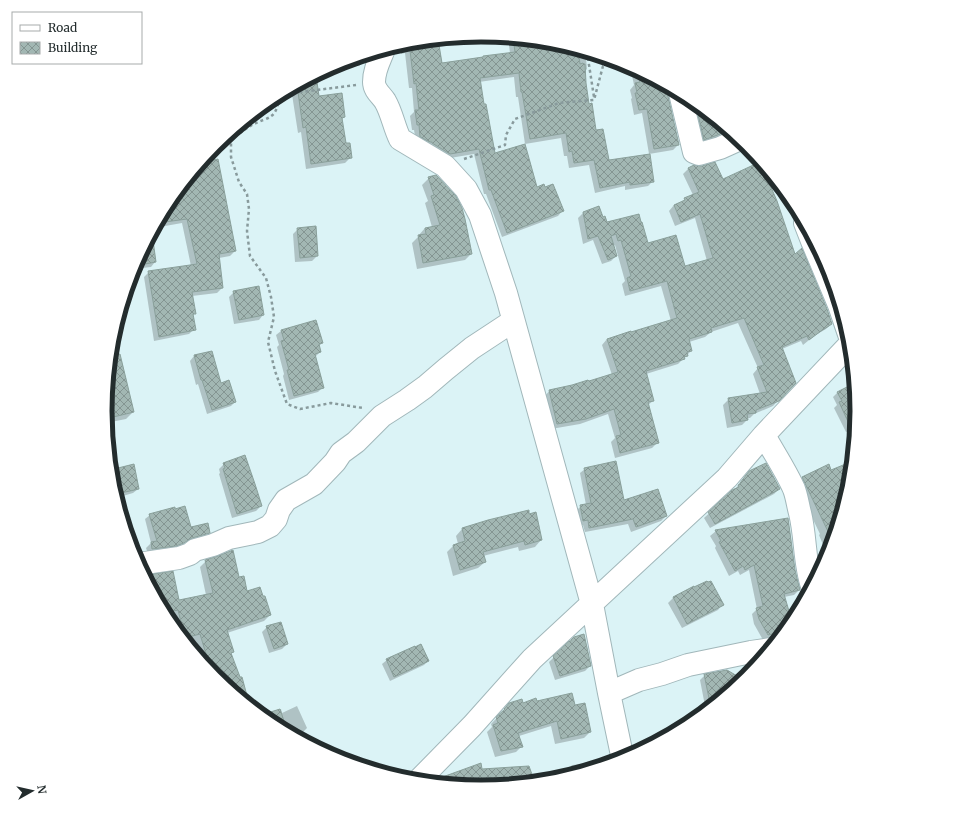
<svg xmlns="http://www.w3.org/2000/svg" width="962" height="823" font-family="Merriweather,serif">
<style>
.shadow{fill:#0003}
.building{fill:url(#building-cross-hatch);stroke:#8aa09b}
.lines{fill:none;stroke-linecap:round;stroke-linejoin:round}
.minor-casing{stroke:#a1b7ba;stroke-width:24}
.path{stroke:#889a9c;stroke-width:2.5;stroke-dasharray:3 3;stroke-linecap:butt}
.minor{stroke:#fff;stroke-width:22}
.rim{fill:none;stroke:#232c2d;stroke-width:5}
</style>
<defs>
<pattern id="building-cross-hatch" width="8" height="8" patternUnits="userSpaceOnUse"><rect width="8" height="8" fill="#a2b7b3"/><path d="M0 0l8 8M0 8l8-8" fill="none" stroke="#849592"/></pattern>
</defs>
<rect width="100%" height="100%" fill="#dbf3f6"/>
<path class="shadow" d="M508,38L555,42L597,55L586,58L587,69L584,72L588,105L596,132L608,161L653,181L648,186L625,190V186L595,193L589,165L569,168L567,156H564L561,138L525,144L518,97H516L514,77L479,82L494,154L563,210L558,216L502,237L486,194H484L474,154L444,159L416,142L414,130H412L410,116L414,112L412,88H409L405,53L401,54L399,45L408,42L437,39L442,64L510,53Z
M367,54L365,60L359,66H342V62Z
M630,66L669,87L667,90V96L678,145L673,150L649,154L642,113L634,115L631,99L632,98L630,90L634,85Z
M315,75L319,97L344,117L341,120L345,145L351,157L345,163L306,169L301,132L298,133L291,88Z
M690,99L719,122L722,133L716,138L699,144Z
M211,150L235,251L230,256L219,258L222,288L217,293L192,296L195,313L192,316L194,329L189,334L154,341L144,277L149,272L191,266L182,223L154,228L168,202Z
M694,166L723,180L794,255L831,324L826,329L814,336L803,345L801,341L782,349L795,383L773,406L754,414L750,418H747V420L742,425L727,428L723,405L729,399L760,394L753,374L758,368L738,323L711,332L705,337L689,342L691,351L678,364L646,374L653,401L648,405L658,442L652,448L615,458L611,442L615,438L608,414L580,424L551,429L545,396L550,390L588,383L612,375L602,345L607,339L671,321L661,286L625,296L622,284L625,281L615,245L613,246L616,256L611,261L602,264L593,240L583,244L578,218L584,212L602,218L607,224L647,244L684,267L707,261L695,218L675,226L669,211L674,205L680,203L685,199L693,195L683,174L688,169Z
M429,178L471,254L465,260L417,269L412,243L419,236V235L425,228L432,227L425,203L428,201L422,185Z
M315,227L317,256L312,261L295,262L293,234L298,229Z
M151,234L155,262L151,267L133,269Z
M234,292L263,315L259,320L234,324L229,297Z
M281,331L322,343L319,346L320,352L315,357L323,387L318,392L289,400L283,376L284,374L277,347L279,345L276,335Z
M212,352L220,384L235,402L231,406L207,414L198,384L196,385L190,361L194,356Z
M111,357L133,412L126,419L106,423L105,411L110,358Z
M838,392L856,428L846,432L834,408L837,405L833,397Z
M853,462L850,485L828,557L819,535L820,534L796,484L803,477L831,471Z
M224,464L261,506L256,511L232,518L219,474L220,473L219,469Z
M585,469L623,502L666,516L661,521L631,532L628,524L585,532L583,525L579,526L576,511L581,506L586,505L580,473Z
M110,471L138,489L133,493L116,498L112,485Z
M745,477L779,489L774,494L710,528L704,518L736,488Z
M150,515L190,528L209,532L204,537L186,542L178,547L148,554L146,548L151,543L145,519Z
M788,520L794,570L799,590L794,595L784,597L790,617L785,622L787,629L782,635L763,640L754,624L752,614L757,609L749,570L740,575L738,571L729,576L715,548L716,546L710,536L716,531Z
M488,521L541,540L535,547L519,551L518,547L483,556L485,562L478,568L453,576L447,552L453,546L458,544L456,536L462,529Z
M206,561L238,578L246,593L270,615L264,621L227,633L233,651L231,654L249,706L215,678L200,659L194,640L185,642L176,630L172,615L166,617L145,578L146,576L178,601L206,595L200,567Z
M693,588L722,605L718,610L682,628L668,603L673,598Z
M267,627L287,644L282,649L269,653L262,632Z
M554,657L590,666L585,671L555,680L549,662Z
M387,660L428,661L424,665L390,681L382,664Z
M705,675L740,679L746,678V679L706,711L700,680Z
M536,702L574,706L590,732L584,738L555,744L551,726L519,736L522,746L516,752L495,757L487,732L492,727L491,724L510,704H522Z
M297,706L307,728L301,734L295,737L272,724L261,716L281,709L282,713Z
M594,763V769L566,777V771L572,765Z
M481,770L534,783L481,788L434,783L438,780Z"/>
<path class="building" d="M513,38L555,42L578,49L580,64L583,63L584,64H585L586,83L589,104L592,103L596,130L603,129L609,160L650,154L654,182L630,185V182L600,188L594,160L574,163L572,151L569,152L566,133L530,139L522,92H521L519,73L480,78L484,104H486L495,153L525,144L537,187L544,184L545,187L553,184L564,211L507,233L491,190H489L479,149L450,154L432,143V142H430L420,137L419,125H417L415,110H419L416,83L414,84L409,42L438,39L442,63L483,57V56L515,52Z
M637,70L669,87L668,90V96L679,145L654,149L647,109L639,110L635,93H637L635,83L640,82Z
M316,75L319,96L342,93L345,117L342,118L346,143H350L352,158L311,164L306,127L303,128L297,85Z
M695,102L721,123L723,133L704,140Z
M212,149L214,160L218,159L236,251L219,254L223,288L192,292L196,314H193L196,330L159,337L148,271L197,264L187,219L157,223L168,202Z
M715,162L723,179L760,162L777,201L795,254L802,248L827,309L832,324L821,331L809,340L807,336L782,347L796,383L779,401L756,410V413L747,414L748,420L732,423L728,398L767,392L757,367L764,365L744,318L711,328L712,332L689,339L692,351L687,352L688,356L684,357L685,359L646,371L654,401L648,402L659,443L620,453L616,436L621,435L614,409L586,419L557,424L549,390L572,385L588,380L589,381L618,372L607,339L631,331V332L677,318L667,281L630,291L627,278L631,276L621,240L618,241L616,234L611,236L617,256L608,260L598,236L588,239L583,212L599,206L603,217L605,216L607,222L639,214L641,222H642L648,243L676,235L685,266L713,258L700,214L681,222L674,205L685,200L684,198L699,192L688,168L694,165L702,166Z
M436,175L456,196L462,208L465,219L472,254L423,263L418,235L426,234L425,228L440,225L431,196L434,195L428,177Z
M316,226L318,256L300,258L297,228Z
M152,233L156,262L134,266Z
M259,286L264,315L239,320L233,291Z
M316,320L323,343L319,344L321,352L315,354L324,388L294,396L287,370H289L281,341L284,340L281,330Z
M212,351L221,383L229,380L236,402L212,410L202,380H201L194,355Z
M120,354L134,412L105,419L104,411L107,384L114,383L110,356Z
M855,383L858,412L855,437L839,402L842,401L837,392Z
M245,455L255,484L262,506L237,514L223,469L225,468L223,463Z
M616,461L624,500L658,489L667,516L636,527L633,519L589,528L588,520L583,521L580,505L591,503L584,468Z
M853,461L850,485L833,542L802,477L829,464L831,470Z
M766,463L780,489L715,524L708,512L732,490L739,487L738,485L740,484V483L749,471Z
M134,464L139,489L116,494L113,486H112V485L110,470Z
M185,506L191,527L208,523L210,533L192,538L184,543L176,546L152,549L151,542L157,541L149,514L175,507V509Z
M529,510V514L536,512L542,540L525,545L524,541L483,552L486,562L460,570L453,545L465,541L462,528L488,520Z
M788,518L795,570L800,590L784,594L791,618L786,619L788,628L786,631L768,635L759,619L756,608L763,606L754,565L745,570L743,566L735,571L719,542L721,541L715,530Z
M233,550L239,577L244,576L247,591L260,587L263,596H265L271,615L227,630L234,652L231,653L240,677H242L250,707L215,678L212,674L200,634L185,638L178,610L164,613L147,582L146,575L173,571L179,600L213,593L205,560L218,556Z
M707,581L708,582L711,581L724,605L687,624L673,597L694,586V587Z
M281,622L288,644L274,649L266,626Z
M584,634L591,666L560,676L553,656L569,641H571V640L574,637Z
M421,644L429,661L394,677L386,659L415,646V647Z
M727,670L744,680L711,708L704,674Z
M572,693L575,705L585,703L591,732L561,739L557,721L518,733L523,747L501,751L493,725L498,723L496,717L505,709H504L509,703L522,699L523,703L536,698L537,701Z
M280,709L288,733L272,724L261,715Z
M481,763L482,769L529,766L535,783L495,787L491,777L467,787L433,783L437,779Z"/>
<g class="lines">
<g class="minor-casing">
<path id="minor" d="M384,49C380,60 374,69 374,82C374,90 381,95 385,101C392,113 394,127 400,139L445,166L466,189L480,215L506,293L592,604L609,693L623,760
M680,93L694,152L699,154L720,148L740,139
M805,223L812,241L839,305L851,340
M764,435C774,453 786,471 794,489C797,497 798,506 800,513C806,537 804,563 812,586
M138,564L179,558L190,554L195,550L213,545L229,538L258,532L270,526L276,519L279,510L286,500L314,484L335,462L341,453L356,442L382,416L407,400L425,387L446,369L472,348L513,321
M609,693L639,680L662,674L688,665L751,652L771,649
M417,782L472,726L532,659L727,478L764,435L851,343"/>
</g>
<path class="path" d="M587,52L594,97
M356,85L285,94L279,98C276,120 269,116 252,125C245,129 238,135 231,139V157L239,182L247,194L249,209L247,231L250,256L266,278L271,297L274,317L268,342L275,371L287,404L300,409L331,403L363,408
M464,159L505,145L506,135L515,119L559,103L594,100L603,66L612,60"/>
<use href="#minor" class="minor"/>
</g>
<path d="M0 0H962V823H0ZM112 411a369 369 0 1 1 738 0a369 369 0 1 1-738 0Z" fill="#fff" fill-rule="evenodd"/>
<path class="rim" d="M112 411a369 369 0 1 1 738 0a369 369 0 1 1-738 0Z"/>
<rect x="12" y="12" width="130" height="52" fill="#ffffff" stroke="#a7abab"/>
<rect x="20" y="25" width="20" height="6" fill="#ffffff" stroke="#a7abab"/>
<text x="48" y="32" font-size="12" fill="#232c2d">Road</text>
<rect x="20" y="42" width="20" height="12" fill="url(#building-cross-hatch)" stroke="#a7abab"/>
<text x="48" y="52" font-size="12" fill="#232c2d">Building</text>
<g transform="translate(32 791) rotate(82)" stroke="#ffffff" stroke-width="3" paint-order="stroke">
<path d="M0-3L7 15L0 10L-7 15Z" fill="#232c2d"/>
<text y="-6" font-size="11" font-weight="bold" text-anchor="middle" fill="#232c2d">N</text>
</g>
</svg>
